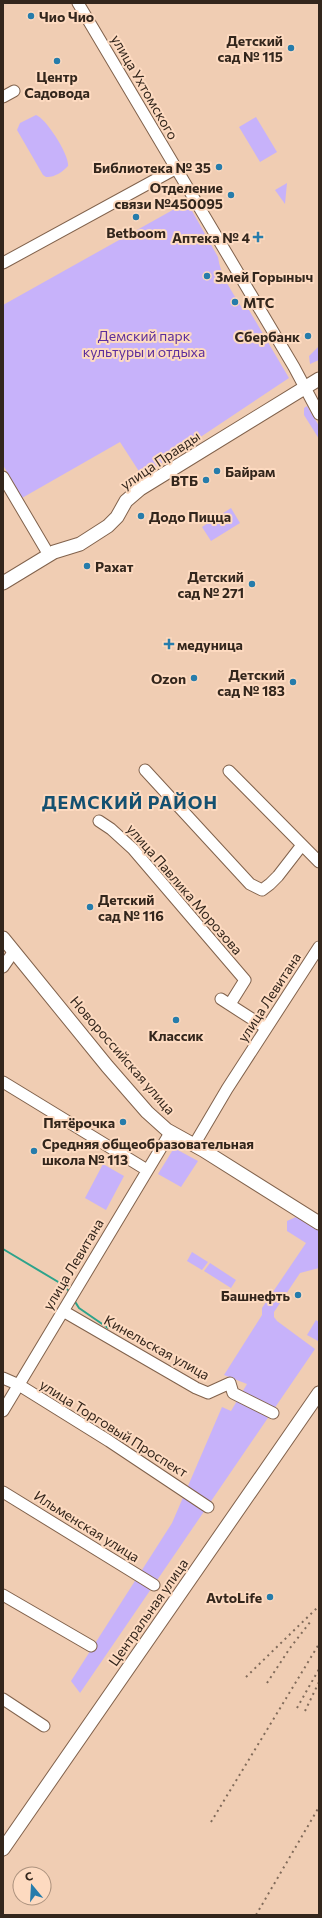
<svg xmlns="http://www.w3.org/2000/svg" width="322" height="1918" font-family="Commissioner,sans-serif">
<style>
.green{fill:#c7b2fa}
.lines{fill:none;stroke-linecap:round;stroke-linejoin:round}
.stream{stroke:#2da38b;stroke-width:2}
.minor-casing{stroke:#81624c;stroke-width:13}
.major-casing{stroke:#81624c;stroke-width:15}
.minor{stroke:#fff;stroke-width:11}
.major{stroke:#fff;stroke-width:13}
.rail{stroke:#816b5a;stroke-width:2;stroke-dasharray:2 4;stroke-linecap:butt}
.poi-dot{fill:#267cab;stroke:#fddac0;stroke-width:1.5}
.labels{text-anchor:middle;dominant-baseline:central;stroke-width:4;stroke-linejoin:round;paint-order:stroke}
.poi-label{font-size:14px;font-weight:bold;fill:#33261c;stroke:#fddac0;text-anchor:end}
.street-label{font-size:14px;fill:#33261c;stroke:#fddac0}
.park-label{font-size:14px;fill:#5c2e9c;stroke:#fddac0}
.district-label{font-size:18px;font-weight:bold;letter-spacing:1px;fill:#145070;stroke:#fddac0}
</style>
<rect width="100%" height="100%" fill="#f0cdb3"/>
<path class="green" d="M36,115C46,118 70,156 68,166C63,172 53,178 46,177L43,175L17,130L20,123Z
M256,117L277,152L260,162L239,127Z
M287,183L285,204L275,190Z
M187,202L218,257C220,275 233,293 242,308L249,310L289,378L142,476L120,442L22,498L3,465V305Z
M319,346V360L310,364L309,356Z
M307,406L319,426V439L304,415V408Z
M231,508L240,523L211,541L202,527Z
M174,1148L198,1161L181,1187L158,1174Z
M103,1164L124,1176L106,1210L85,1198Z
M296,1217L319,1231V1268L300,1273L274,1312V1317L277,1321L315,1349L80,1693L71,1681L172,1523L222,1407L231,1411L247,1384L224,1375L262,1315V1308L306,1243L287,1231V1221Z
M192,1252L208,1262L202,1270L187,1261Z
M210,1263L236,1280L231,1288L204,1271Z
M316,1320L319,1322L318,1341L307,1335Z"/>
<g class="lines">
<path class="stream" d="M3,1249L65,1286L70,1293
M60,1289L65,1286
M74,1300L79,1308L108,1328"/>
<g class="minor-casing">
<path id="minor" d="M78,3L294,367L319,414
M3,97L14,91
M3,263L175,169
M3,477L49,555
M145,770L250,884L262,890L270,884L278,876L302,845
M229,771L319,862
M99,821L111,829L133,849L245,980L230,1004
M3,967L14,951
M221,999L266,1028
M3,1082L147,1170
M194,1145L227,1089L319,947
M63,1311L196,1388L208,1393L230,1383L233,1393L273,1413
M3,1378L19,1385L109,1441L208,1507
M3,1411L170,1133
M3,1492L154,1585
M3,1595L91,1646
M3,1699L44,1726"/>
</g>
<g class="major-casing">
<path id="major" d="M3,583L54,552L80,544L108,526L117,517L126,501L140,489L319,379
M3,938L107,1066L147,1112L167,1130L203,1150L319,1223
M3,1849L319,1393"/>
</g>
<use href="#minor" class="minor"/>
<use href="#major" class="major"/>
<path class="rail" d="M246,1677L319,1606
M267,1683L290,1648L311,1621
M297,1708L319,1669
M305,1711L319,1682
M211,1822L319,1644
M256,1915L319,1807"/>
</g>
<g class="poi-dot">
<circle cx="31" cy="16" r="4"/>
<circle cx="291" cy="48" r="4"/>
<circle cx="57" cy="61" r="4"/>
<circle cx="219" cy="167" r="4"/>
<circle cx="231" cy="195" r="4"/>
<circle cx="136" cy="217" r="4"/>
<path d="M256 231h4v4h4v4h-4v4h-4v-4h-4v-4h4z"/>
<circle cx="207" cy="276" r="4"/>
<circle cx="235" cy="302" r="4"/>
<circle cx="308" cy="336" r="4"/>
<circle cx="217" cy="471" r="4"/>
<circle cx="206" cy="480" r="4"/>
<circle cx="141" cy="516" r="4"/>
<circle cx="87" cy="566" r="4"/>
<circle cx="252" cy="584" r="4"/>
<path d="M167 638h4v4h4v4h-4v4h-4v-4h-4v-4h4z"/>
<circle cx="194" cy="678" r="4"/>
<circle cx="293" cy="682" r="4"/>
<circle cx="90" cy="907" r="4"/>
<circle cx="176" cy="1020" r="4"/>
<circle cx="123" cy="1122" r="4"/>
<circle cx="34" cy="1151" r="4"/>
<circle cx="298" cy="1295" r="4"/>
<circle cx="270" cy="1597" r="4"/>
</g>
<g class="labels">
<g class="poi-label">
<text x="39" y="16" text-anchor="start">Чио Чио</text>
<text x="283" y="40">Детский<tspan x="283" dy="16">сад № 115</tspan></text>
<text x="57" y="76" text-anchor="middle">Центр<tspan x="57" dy="16">Садовода</tspan></text>
<text x="211" y="167">Библиотека № 35</text>
<text x="223" y="187">Отделение<tspan x="223" dy="16">связи №450095</tspan></text>
<text x="136" y="232" text-anchor="middle">Betboom</text>
<text x="250" y="237">Аптека № 4</text>
<text x="215" y="276" text-anchor="start">Змей Горыныч</text>
<text x="243" y="302" text-anchor="start">МТС</text>
<text x="300" y="336">Сбербанк</text>
<text x="225" y="471" text-anchor="start">Байрам</text>
<text x="198" y="480">ВТБ</text>
<text x="149" y="516" text-anchor="start">Додо Пицца</text>
<text x="95" y="566" text-anchor="start">Рахат</text>
<text x="244" y="576">Детский<tspan x="244" dy="16">сад № 271</tspan></text>
<text x="177" y="644" text-anchor="start">медуница</text>
<text x="285" y="674">Детский<tspan x="285" dy="16">сад № 183</tspan></text>
<text x="186" y="678">Ozon</text>
<text x="98" y="899" text-anchor="start">Детский<tspan x="98" dy="16">сад № 116</tspan></text>
<text x="176" y="1035" text-anchor="middle">Классик</text>
<text x="115" y="1122">Пятёрочка</text>
<text x="42" y="1143" text-anchor="start">Средняя общеобразовательная<tspan x="42" dy="16">школа № 113</tspan></text>
<text x="290" y="1295">Башнефть</text>
<text x="262" y="1597">AvtoLife</text>
</g>
<g class="street-label">
<text transform="translate(145 87) rotate(60)">улица Ухтомского</text>
<text transform="translate(160 460) rotate(-34)">улица Правды</text>
<text transform="translate(185 889) rotate(49)">улица Павлика Морозова</text>
<text transform="translate(269 997) rotate(-57)">улица Левитана</text>
<text transform="translate(123 1055) rotate(49)">Новороссийская улица</text>
<text transform="translate(73 1264) rotate(-59)">улица Левитана</text>
<text transform="translate(157 1347) rotate(29)">Кинельская улица</text>
<text transform="translate(114 1428) rotate(32)">улица Торговый Проспект</text>
<text transform="translate(87 1526) rotate(32)">Ильменская улица</text>
<text transform="translate(148 1612) rotate(-55)">Центральная улица</text>
</g>
<g class="park-label">
<text x="144" y="335">Демский парк<tspan x="144" dy="16">культуры и отдыха</tspan></text>
</g>
<g class="district-label">
<text x="130" y="802">ДЕМСКИЙ РАЙОН</text>
</g>
</g>
<rect width="322" height="1918" fill="none" stroke="#33261c" stroke-width="8"/>
<g transform="translate(32 1886) rotate(342)"><circle r="19" fill="#fddac0" stroke="#ac927e"/>
<path d="M0-3L7 15L0 10L-7 15Z" fill="#267cab"/>
<text y="-6" font-size="11" font-weight="bold" text-anchor="middle" fill="#33261c">С</text>
</g>
</svg>
